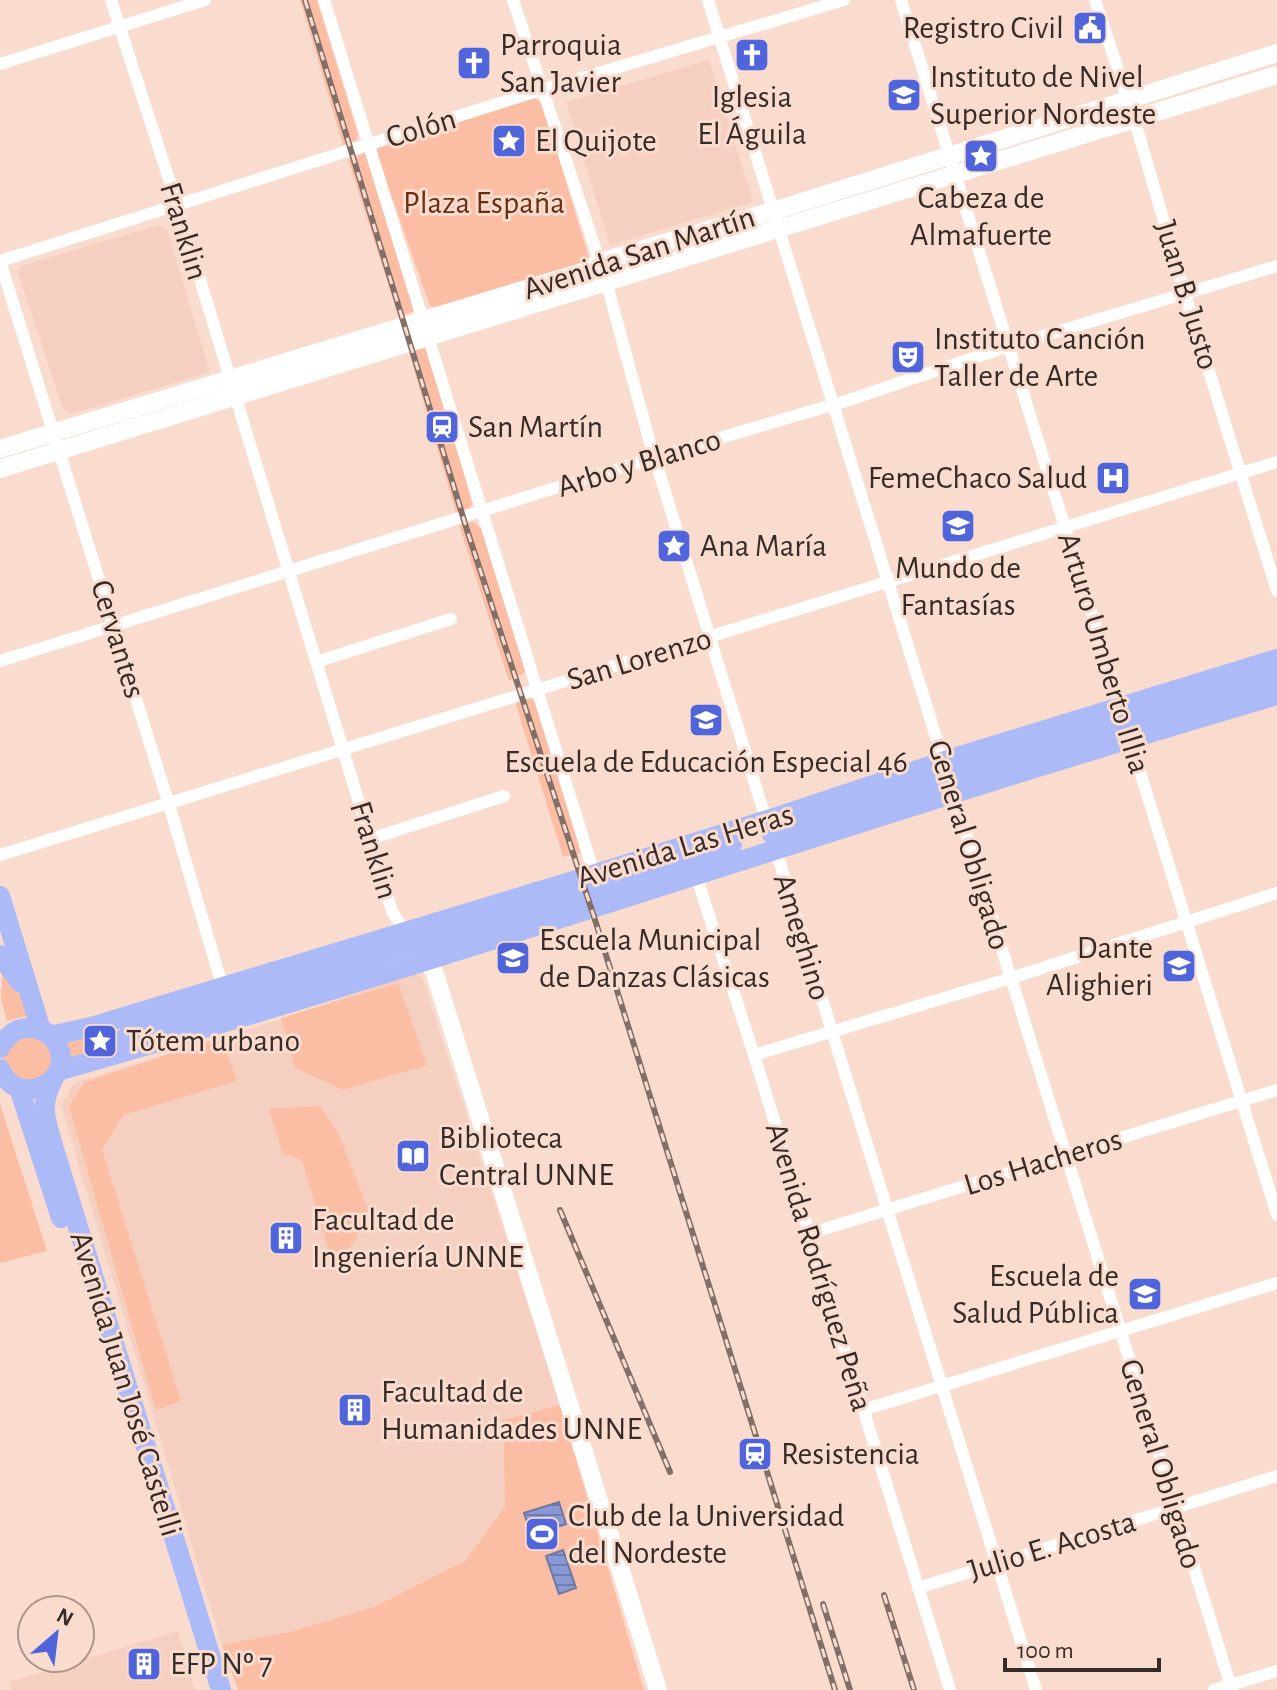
<svg xmlns="http://www.w3.org/2000/svg" width="1277" height="1690" font-family="'Alegreya Sans',sans-serif">
<style>
.built{fill:#f5cfbf}
.green{fill:#fbbea4}
.water{fill:url(#water-rules);stroke:#6f78a0;stroke-width:2}
.lines{fill:none;stroke-linecap:round;stroke-linejoin:round}
.street{stroke:#fff;stroke-width:12}
.secondary{stroke:#fff;stroke-width:18}
.primary{stroke:#acbaf8;stroke-width:20}
.rail-casing{stroke:#826f67;stroke-width:6}
.rail{stroke:#fadccf;stroke-width:3;stroke-dasharray:9;stroke-linecap:butt}
.labels{text-anchor:middle;dominant-baseline:central;stroke-width:6;stroke-linejoin:round;paint-order:stroke}
.poi-label{font-size:32px;fill:#362b26;stroke:#fadccf;text-anchor:start}
.street-label{font-size:32px;fill:#362b26;stroke:#fadccf}
.park-label{font-size:32px;fill:#6b2f10;stroke:#fadccf}
</style>
<defs>
<pattern id="water-rules" width="6" height="5" patternUnits="userSpaceOnUse" patternTransform="scale(2)"><rect width="6" height="5" fill="#8899d5"/><path d="M0 2.5h6" fill="none" stroke="#707dad"/></pattern>
</defs>
<rect width="100%" height="100%" fill="#fadccf"/>
<path class="built" d="M709,60L753,202L610,245L566,102Z
M159,225L167,230L210,372L71,414L63,409L18,272L21,266Z
M414,973L422,977L560,1405L503,1420L505,1507L466,1560L376,1606L293,1631L222,1645L61,1106L74,1083L300,1013Z
M178,1631L195,1690H11L9,1682Z"/>
<path class="green" d="M300,0H317L358,134L357,140L343,145Z
M532,97L542,102L589,258L585,263L435,307L430,306L376,152L378,146Z
M364,153L368,155L416,310L399,317L348,160Z
M421,345L430,351L472,503L470,508L456,513L408,349Z
M474,522L482,530L526,672L509,681L459,525Z
M529,696L535,702L581,853L563,857L516,705V701Z
M3,964L23,991L30,1015L7,1021L1,998Z
M398,983L427,1065L343,1090L295,1068L281,1018Z
M91,1032L120,1034L93,1053L71,1057L66,1040Z
M18,1034L49,1040L53,1072L24,1086L2,1062V1053Z
M221,1037L237,1081L123,1115L102,1150L181,1401L156,1410L69,1106L85,1082Z
M0,1104L47,1251L0,1263Z
M320,1106L339,1135L370,1215L335,1271L302,1160L283,1154L269,1109Z
M560,1405L644,1690H238L222,1645L293,1631L376,1606L466,1560L505,1507L503,1420Z"/>
<path class="water" d="M559,1502L566,1524L531,1535L524,1513Z
M563,1550L576,1588L559,1594L546,1556Z"/>
<g class="lines">
<path class="street" d="M111,0L177,204L392,911L406,934
M324,0L596,880
M513,0L606,281L650,443L768,826
M708,0L945,766
M901,0L1122,711
M1095,0L1134,118L1185,294L1277,591
M0,64L205,0
M0,261L528,94L844,0
M0,261L173,818L224,992
M0,661L655,457L849,400L1009,346L1277,266
M316,662L451,619
M1128,733L1277,1215
M952,788L1232,1690
M370,839L504,796
M774,844L1036,1690
M0,855L1277,462
M695,872L754,1055L950,1690
M754,1055L1011,978L1277,893
M808,1234L1277,1090
M863,1410L1277,1283
M918,1588L1277,1476
M1214,1690L1277,1671"/>
<path class="secondary" d="M0,449L582,272L600,262L773,211L1277,53
M0,469L1277,75
M427,959L435,974L658,1690"/>
<path class="primary" d="M771,833L1134,719L1277,677
M0,896L41,1030
M0,955L20,982
M50,1036L91,1027L573,881L780,816L960,756L1277,659
M0,1048C6,1037 15,1028 28,1028C39,1028 49,1032 55,1041C80,1079 19,1112 0,1069
M108,1052L130,1034L218,1004L732,845
M58,1071C467,955 869,814 1277,695
M54,1078C38,1106 46,1120 54,1149L221,1690
M19,1088L61,1218"/>
<g class="rail-casing">
<path id="rail" d="M305,0L467,530L596,923L835,1690
M560,1210L670,1472
M884,1595L914,1690
M823,1604L850,1690"/>
</g>
<use href="#rail" class="rail"/>
</g>
<defs>
<g id="civic-square" transform="scale(1.8)"><rect x="-9" y="-9" width="18" height="18" rx="4" fill="#5065db" stroke="#fadccf"/><path d="M-.6-6.5H3V-4.5H.6V-3L4-1V1h2V6H-6V1h2V-1L-.6-3ZM-1.2 2.5V6h2.4V2.5Z" fill="#fff"/></g>
<g id="church-square" transform="scale(1.8)"><rect x="-9" y="-9" width="18" height="18" rx="4" fill="#5065db" stroke="#fadccf"/><path d="M-1.2-6h2.4v3.5h3.3v2.4h-3.3V6h-2.4V-.1h-3.3v-2.4h3.3Z" fill="#fff"/></g>
<g id="university-square" transform="scale(1.8)"><rect x="-9" y="-9" width="18" height="18" rx="4" fill="#5065db" stroke="#fadccf"/><path d="M0-5L7-2L0 1L-7-2ZM-4 1L0 2.5L4 1V4Q0 6-4 4Z" fill="#fff"/></g>
<g id="sight-square" transform="scale(1.8)"><rect x="-9" y="-9" width="18" height="18" rx="4" fill="#5065db" stroke="#fadccf"/><path d="M0-6L1.8-2.2L6-1.7L2.9 1.2L3.7 5.4L0 3.3L-3.7 5.4L-2.9 1.2L-6-1.7L-1.8-2.2Z" fill="#fff"/></g>
<g id="theatre-square" transform="scale(1.8)"><rect x="-9" y="-9" width="18" height="18" rx="4" fill="#5065db" stroke="#fadccf"/><path d="M-5-5.5Q0-4 5-5.5V0Q5 5 0 6Q-5 5-5 0ZM-3.3-2.5H-1v1.5H-3.3ZM1-2.5H3.3v1.5H1ZM-2.8 1Q0 5.5 2.8 1Z" fill="#fff"/></g>
<g id="station-square" transform="scale(1.8)"><rect x="-9" y="-9" width="18" height="18" rx="4" fill="#5065db" stroke="#fadccf"/><path d="M-3-6H3Q5-6 5-4V2Q5 4 3 4L4.5 6H3L1.5 4h-3L-3 6H-4.5L-3 4Q-5 4-5 2V-4Q-5-6-3-6ZM-3.5-4v3h7v-3ZM-3.5 1v1.5H-2V1ZM2 1v1.5H3.5V1Z" fill="#fff"/></g>
<g id="hospital-square" transform="scale(1.8)"><rect x="-9" y="-9" width="18" height="18" rx="4" fill="#5065db" stroke="#fadccf"/><path d="M-5-5h3v3.5h4V-5h3V5h-3V1.5h-4V5h-3Z" fill="#fff"/></g>
<g id="school-square" transform="scale(1.8)"><rect x="-9" y="-9" width="18" height="18" rx="4" fill="#5065db" stroke="#fadccf"/><path d="M0-5L7-2L0 1L-7-2ZM-4 1L0 2.5L4 1V4Q0 6-4 4Z" fill="#fff"/></g>
<g id="library-square" transform="scale(1.8)"><rect x="-9" y="-9" width="18" height="18" rx="4" fill="#5065db" stroke="#fadccf"/><path d="M-6-4Q-3-5.5-.7-3.5V5Q-3 3-6 4ZM6-4Q3-5.5 .7-3.5V5Q3 3 6 4Z" fill="#fff"/></g>
<g id="building-square" transform="scale(1.8)"><rect x="-9" y="-9" width="18" height="18" rx="4" fill="#5065db" stroke="#fadccf"/><path d="M-4-6H4V6H1V3H-1V6H-4ZM-2.5-4.3h1.7v1.8h-1.7ZM.8-4.3h1.7v1.8H.8ZM-2.5-1h1.7V.8h-1.7ZM.8-1h1.7V.8H.8Z" fill="#fff"/></g>
<g id="stadium-square" transform="scale(1.8)"><rect x="-9" y="-9" width="18" height="18" rx="4" fill="#5065db" stroke="#fadccf"/><path d="M0-5a6.5 5 0 1 0 0 10a6.5 5 0 1 0 0-10ZM-3.5-1.8h7v3.6h-7Z" fill="#fff"/></g>
</defs>
<g fill-rule="evenodd">
<use href="#civic-square" x="1090" y="28"/>
<use href="#church-square" x="752" y="55"/>
<use href="#church-square" x="474" y="63"/>
<use href="#university-square" x="904" y="95"/>
<use href="#sight-square" x="509" y="141"/>
<use href="#sight-square" x="981" y="156"/>
<use href="#theatre-square" x="908" y="357"/>
<use href="#station-square" x="442" y="427"/>
<use href="#hospital-square" x="1113" y="478"/>
<use href="#school-square" x="958" y="526"/>
<use href="#sight-square" x="674" y="546"/>
<use href="#school-square" x="706" y="720"/>
<use href="#university-square" x="513" y="958"/>
<use href="#school-square" x="1179" y="966"/>
<use href="#sight-square" x="100" y="1041"/>
<use href="#library-square" x="413" y="1156"/>
<use href="#building-square" x="286" y="1238"/>
<use href="#university-square" x="1145" y="1294"/>
<use href="#building-square" x="355" y="1410"/>
<use href="#station-square" x="755" y="1454"/>
<use href="#stadium-square" x="542" y="1534"/>
<use href="#building-square" x="144" y="1664"/>
</g>
<g class="labels">
<g class="poi-label">
<text x="1064" y="28" text-anchor="end">Registro Civil</text>
<text x="500" y="45">Parroquia<tspan x="500" dy="37">San Javier</tspan></text>
<text x="930" y="77">Instituto de Nivel<tspan x="930" dy="37">Superior Nordeste</tspan></text>
<text x="752" y="97" text-anchor="middle">Iglesia<tspan x="752" dy="37">El Águila</tspan></text>
<text x="535" y="141">El Quijote</text>
<text x="981" y="198" text-anchor="middle">Cabeza de<tspan x="981" dy="37">Almafuerte</tspan></text>
<text x="934" y="339">Instituto Canción<tspan x="934" dy="37">Taller de Arte</tspan></text>
<text x="468" y="427">San Martín</text>
<text x="1087" y="478" text-anchor="end">FemeChaco Salud</text>
<text x="700" y="546">Ana María</text>
<text x="958" y="568" text-anchor="middle">Mundo de<tspan x="958" dy="37">Fantasías</tspan></text>
<text x="706" y="762" text-anchor="middle">Escuela de Educación Especial 46</text>
<text x="539" y="940">Escuela Municipal<tspan x="539" dy="37">de Danzas Clásicas</tspan></text>
<text x="1153" y="948" text-anchor="end">Dante<tspan x="1153" dy="37">Alighieri</tspan></text>
<text x="126" y="1041">Tótem urbano</text>
<text x="439" y="1138">Biblioteca<tspan x="439" dy="37">Central UNNE</tspan></text>
<text x="312" y="1220">Facultad de<tspan x="312" dy="37">Ingeniería UNNE</tspan></text>
<text x="1119" y="1276" text-anchor="end">Escuela de<tspan x="1119" dy="37">Salud Pública</tspan></text>
<text x="381" y="1392">Facultad de<tspan x="381" dy="37">Humanidades UNNE</tspan></text>
<text x="781" y="1454">Resistencia</text>
<text x="568" y="1516">Club de la Universidad<tspan x="568" dy="37">del Nordeste</tspan></text>
<text x="170" y="1664">EFP Nº 7</text>
</g>
<g class="street-label">
<text transform="translate(421 128) rotate(-17)">Colón</text>
<text transform="translate(184 231) rotate(73)">Franklin</text>
<text transform="translate(639 253) rotate(-18)">Avenida San Martín</text>
<text transform="translate(1187 295) rotate(73)">Juan B. Justo</text>
<text transform="translate(639 463) rotate(-17)">Arbo y Blanco</text>
<text transform="translate(118 639) rotate(73)">Cervantes</text>
<text transform="translate(1104 653) rotate(73)">Arturo Umberto Illia</text>
<text transform="translate(639 659) rotate(-17)">San Lorenzo</text>
<text transform="translate(969 845) rotate(73)">General Obligado</text>
<text transform="translate(685 846) rotate(-17)">Avenida Las Heras</text>
<text transform="translate(374 850) rotate(73)">Franklin</text>
<text transform="translate(802 937) rotate(73)">Ameghino</text>
<text transform="translate(1043 1162) rotate(-17)">Los Hacheros</text>
<text transform="translate(819 1267) rotate(73)">Avenida Rodríguez Peña</text>
<text transform="translate(126 1384) rotate(73)">Avenida Juan José Castelli</text>
<text transform="translate(1161 1464) rotate(73)">General Obligado</text>
<text transform="translate(1052 1546) rotate(-17)">Julio E. Acosta</text>
</g>
<g class="park-label">
<text x="484" y="203">Plaza España</text>
</g>
</g>
<g transform="translate(56 1634) rotate(28)"><circle r="38" fill="#fadccf" stroke="#ac958b" stroke-width="2"/>
<path d="M0-6L14 30L0 20L-14 30Z" fill="#5065db"/>
<text y="-12" font-size="22" font-weight="bold" text-anchor="middle" fill="#362b26">N</text>
</g>
<path d="M1005 1658v12h154v-12" fill="none" stroke="#362b26" stroke-width="4"/>
<text x="1017" y="1658" font-size="24" fill="#362b26" stroke="#fadccf" stroke-width="6" paint-order="stroke">100 m</text>
</svg>
